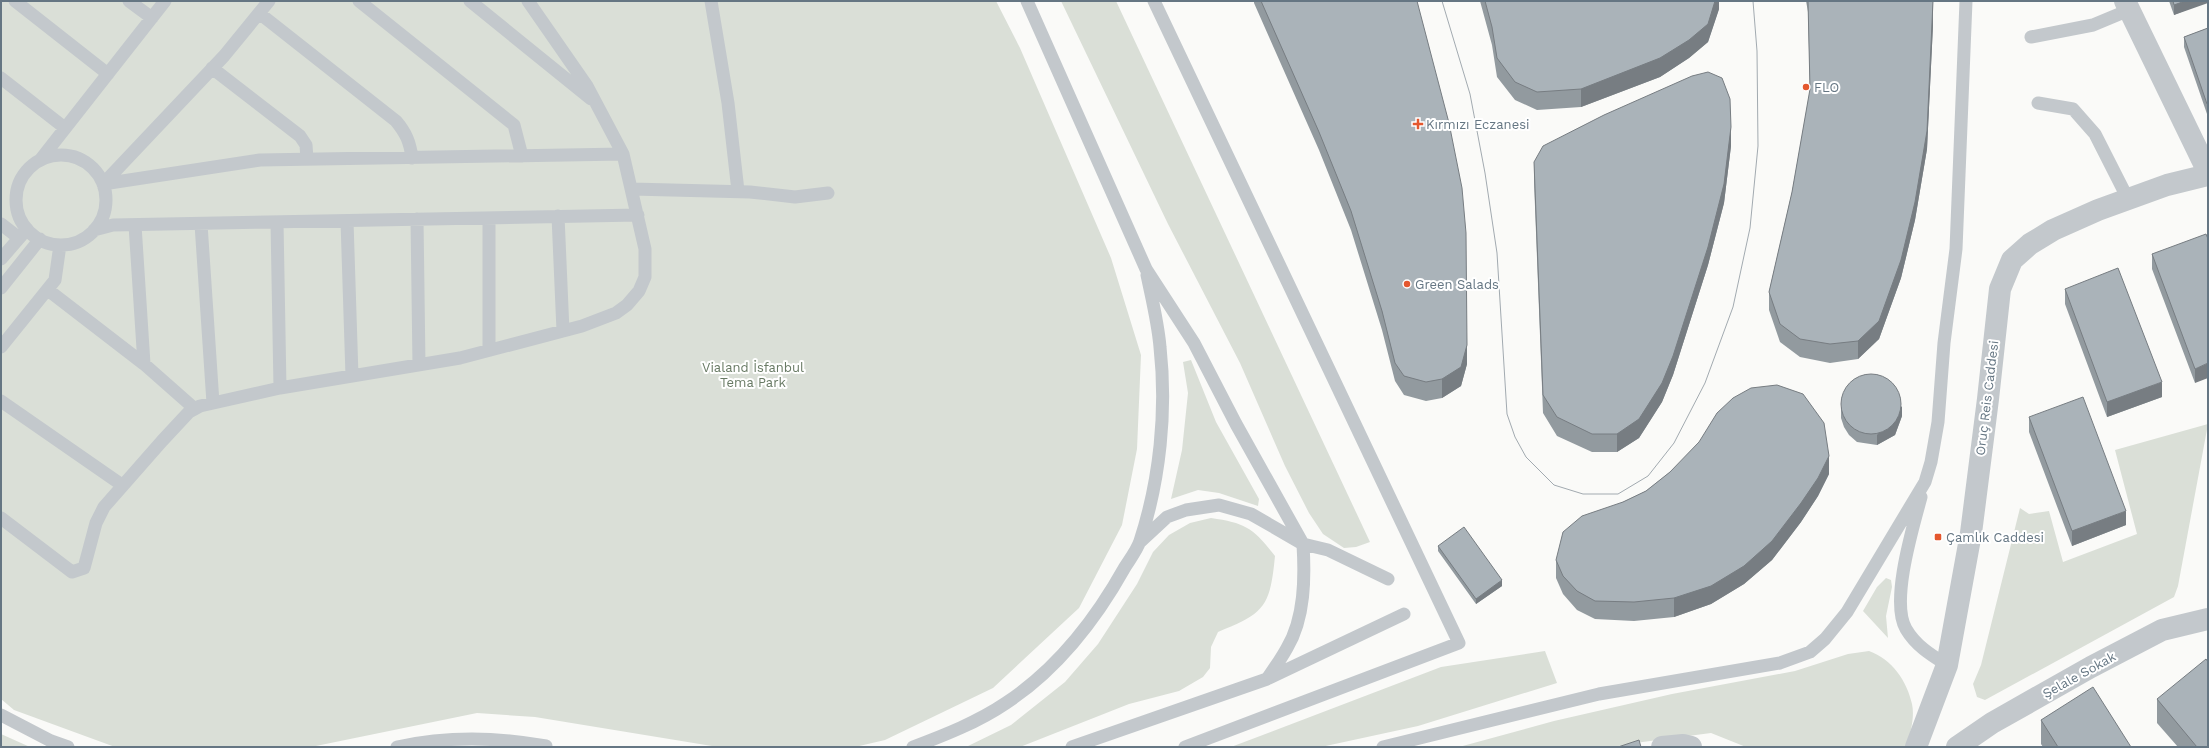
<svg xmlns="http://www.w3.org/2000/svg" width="2209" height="748" font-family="'Work Sans',sans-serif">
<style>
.green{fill:#dadfd7}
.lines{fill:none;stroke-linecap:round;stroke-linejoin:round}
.service{stroke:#c3c8cc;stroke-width:13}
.minor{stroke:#c3c8cc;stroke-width:22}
.tram{stroke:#a2aab0;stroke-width:1}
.wall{fill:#929a9f}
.shaded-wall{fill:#777d82}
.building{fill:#aab3b9;stroke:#777d82}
.poi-dot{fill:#e4572e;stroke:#fff;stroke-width:1.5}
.labels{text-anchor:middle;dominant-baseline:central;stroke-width:4;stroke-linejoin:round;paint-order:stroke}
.poi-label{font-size:13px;fill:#657683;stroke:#fff;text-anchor:start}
.park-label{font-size:13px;fill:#687a64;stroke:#fff}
.street-label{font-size:13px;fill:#657683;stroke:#fff}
</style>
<rect width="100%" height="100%" fill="#fafaf8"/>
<path class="green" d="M1,1H996L1020,48L1111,258L1141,355L1137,449L1122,525L1079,608L993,688L885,740L855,747H718L535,717L477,713L311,747H115L14,710L1,699Z
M1061,1H1116L1370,542L1356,547L1344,548L1323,534L1309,513L1285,466L1240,363L1168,224Z
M1191,360L1216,422L1259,499L1258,506L1219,493L1198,490L1171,499L1182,450L1188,393L1183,362Z
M2208,424L2178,586L2174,597L1985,700L1977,697L1973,684L1981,665L2020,508L2029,514L2049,511L2063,562L2137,534L2115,450Z
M1211,518C1246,523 1253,528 1275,556C1270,607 1265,613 1218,632L1211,647L1210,668L1203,677L1179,691L1129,704L1020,747H966L1011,725L1065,682L1098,644L1137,584L1153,552L1169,535L1190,523Z
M1886,578L1891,580L1892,587L1886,616L1888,638L1863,611L1877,587Z
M1545,651L1557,683L1418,726L1321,747H1231L1441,667Z
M1869,651C1892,659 1907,681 1912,704C1915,718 1910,733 1907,747H1746L1711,733L1635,743L1620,747H1459L1554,721L1672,694L1795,671L1848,654Z
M1,734L30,747H1Z"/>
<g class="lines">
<path class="service" d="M15,1L108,74
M129,1L152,18
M359,1L514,125L522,156
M470,1L591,99
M711,1L728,103L738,191
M1027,1L1146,269L1194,343L1236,424L1303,544L1328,550L1388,579
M1154,1L1459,643L1185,747
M259,13L396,121C406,133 410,142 412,158
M2031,37L2093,25L2129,10
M212,68L300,136L306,145L307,159
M1,78L65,128
M2038,103L2073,109L2095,134L2128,199
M16 200a45 45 0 1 1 90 0a45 45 0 1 1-90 0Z
M41,159L165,1
M103,184L260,160L623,154
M103,184L224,56L269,1
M632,189L750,192L795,197L828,193
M558,216L563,331
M417,219L419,365
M347,221L352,376
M277,222L280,388
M1,224L19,238
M201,224L213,403
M135,225L144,364
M94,230L113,225L638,215
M1,259L27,229
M1,288L40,239
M48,290L144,364L195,409
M1,347L55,280L60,245
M489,350V218
M1,401L122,485
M1921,497C1913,527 1890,602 1906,629C1916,646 1931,655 1947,665
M1,518L72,572L84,568L96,523L104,507L162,441L189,412L200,406L280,388L460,358L582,326L616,313L627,305L639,291L645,277V249L623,154L587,86L528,1
M1140,542L1167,517L1186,510L1219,505L1251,514L1303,544C1305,577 1305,618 1287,648C1281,659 1274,669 1267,679
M1,715L51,741L68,747
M397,747C447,736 497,737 546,746
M913,747C945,735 978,722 1006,703C1056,670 1096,619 1125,567C1130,559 1137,550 1140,541C1160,480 1167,411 1160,347C1158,323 1152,299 1147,275
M1072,747L1267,679L1404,614
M1383,747L1599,694L1780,663L1810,652L1825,639L1847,612L1925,482L1931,462L1938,422L1944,343L1956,249L1966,1"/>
<path class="minor" d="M2125,1L2208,172
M1662,747L1683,745L1691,747
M1916,747L1947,665L1971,533L1988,399L2000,289L2012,260L2030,244L2053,230L2098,210L2167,185L2208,175
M1957,747L1992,723L2091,667L2162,630L2208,619"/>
<path class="tram" d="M1442,1L1470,94L1485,173L1497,253L1507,414L1515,437L1526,457L1554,485L1583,494H1618L1648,476L1674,443L1705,383L1733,307L1750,228L1758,146L1757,51L1753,1"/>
</g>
<path class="wall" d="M1254,1H1417L1467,364L1461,386L1442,398L1426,401L1404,395L1395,381L1382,330L1351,230L1319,150L1254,3Z
M1480,1H1719V9L1708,42L1689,58L1660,77L1581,107L1537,110L1515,100L1497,77L1492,45Z
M1806,1H1933V25L1927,149L1915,220L1901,278L1879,339L1858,359L1830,363L1800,357L1780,342L1769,310V292L1792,192L1810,91L1808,12Z
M2169,1H2208L2174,15Z
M2208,28V114H2207L2184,47V37Z
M1731,146L1724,203L1708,265L1673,375L1662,402L1639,438L1617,452H1592L1557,436L1543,413L1534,181V162Z
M2208,239L2195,383L2152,269V254Z
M2065,289L2162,397L2107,417L2065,304Z
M1841,407L1902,416L1895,435L1877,445L1857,442L1849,435L1844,427L1841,418Z
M2029,417L2126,525L2072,546L2029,432Z
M1670,472L1829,474L1818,496L1801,522L1772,560L1744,584L1711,604L1674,617L1634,621L1595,619L1577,610L1563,594L1556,578V560L1623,502L1646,491Z
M1438,546L1502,586L1476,604L1438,551Z
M2157,699L2208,747H2178L2157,723Z
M2041,720L2131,747H2043L2041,744Z"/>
<path class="shaded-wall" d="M1715,1H1719V9L1708,42L1689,58L1660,77L1581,107V89Z
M2185,1H2208V3L2174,15V5Z
M1933,6V25L1927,149L1915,220L1901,278L1879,339L1858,359V341Z
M2207,104H2208V114H2207Z
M1731,127V146L1724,203L1708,265L1673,375L1662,402L1639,438L1617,452V434Z
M1467,345V364L1461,386L1442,398V379Z
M2208,363V378L2195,383V369Z
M2162,382V397L2107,417V402Z
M1902,406V416L1895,435L1877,445V435Z
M1829,456V474L1818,496L1801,522L1772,560L1744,584L1711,604L1674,617V598Z
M2126,511V525L2072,546V531Z
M1502,580V586L1476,604V599Z"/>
<path class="building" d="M1261,1H1417L1449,123L1462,188L1466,233L1467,345L1461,367L1442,379L1426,382L1404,376L1395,363L1382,311L1351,211L1319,132Z
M1485,1H1715L1708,24L1689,40L1660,58L1581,89L1537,92L1515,82L1497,58L1492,27Z
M1808,1H1933L1927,131L1915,202L1901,260L1879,321L1858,341L1830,344L1800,339L1780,324L1769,292L1792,192L1810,89Z
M2173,1H2185L2174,5Z
M2208,28V104H2207L2184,37Z
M1708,72L1722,78L1730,99L1731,127L1724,184L1708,247L1673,356L1662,383L1639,419L1617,434H1592L1557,417L1543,395L1534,162L1543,146L1604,115L1692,76Z
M2206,234L2208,239V363L2195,369L2152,254Z
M2118,268L2162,382L2107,402L2065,289Z
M1841 404a30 30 0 1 1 60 0a30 30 0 1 1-60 0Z
M1777,385L1803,394L1824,423L1829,456L1818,478L1801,503L1772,541L1744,566L1711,586L1674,598L1634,602L1595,601L1577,591L1563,576L1556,560L1563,532L1582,516L1623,502L1646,491L1670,472L1699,442L1717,413L1733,398L1751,388Z
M2083,397L2126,511L2072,531L2029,417Z
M1464,527L1502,580L1476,599L1438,546Z
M2206,659L2208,662V747H2197L2157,699Z
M2093,687L2131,747H2058L2041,720Z
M1639,740L1641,747H1618Z"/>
<g class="poi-dot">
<circle cx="1806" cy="87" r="4"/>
<path d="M1416 118h4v4h4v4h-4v4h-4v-4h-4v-4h4z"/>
<circle cx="1407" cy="284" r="4"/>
<rect x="1934" y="533" width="8" height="8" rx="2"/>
</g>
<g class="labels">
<g class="poi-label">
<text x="1814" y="87">FLO</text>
<text x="1426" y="124">Kırmızı Eczanesi</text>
<text x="1415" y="284">Green Salads</text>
<text x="1946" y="537">Çamlık Caddesi</text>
</g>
<g class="park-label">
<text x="753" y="367">Vialand İsfanbul<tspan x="753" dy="15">Tema Park</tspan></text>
</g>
<g class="street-label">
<text transform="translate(1987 398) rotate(-83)">Oruç Reis Caddesi</text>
<text transform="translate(2079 675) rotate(-29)">Şelale Sokak</text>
</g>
</g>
<rect width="2209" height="748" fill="none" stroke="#657683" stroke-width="4"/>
</svg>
